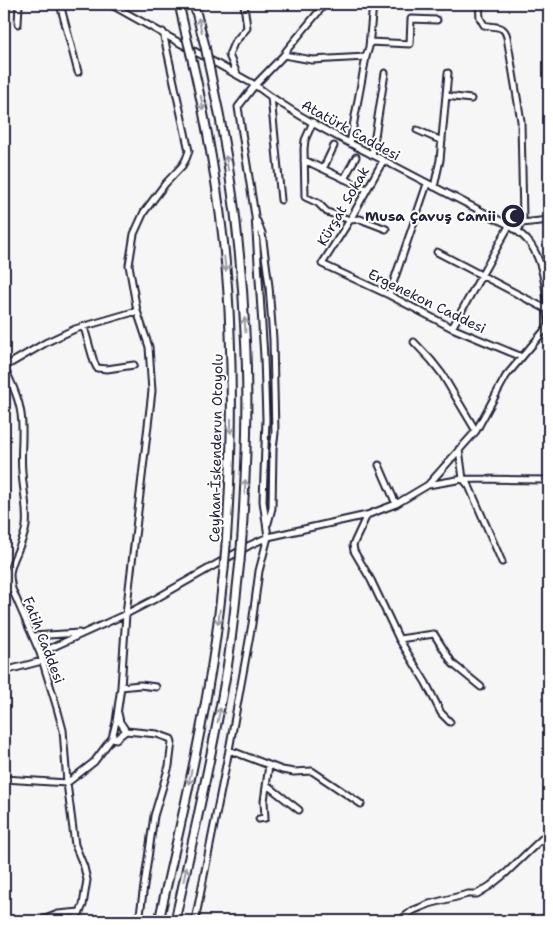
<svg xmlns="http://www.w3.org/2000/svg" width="553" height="925" font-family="'Shantell Sans',sans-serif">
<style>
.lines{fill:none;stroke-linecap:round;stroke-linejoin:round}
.stream{stroke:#767685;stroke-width:1}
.minor-casing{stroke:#22223b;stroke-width:9}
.highway-casing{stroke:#22223b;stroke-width:11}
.minor{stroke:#fff;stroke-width:5}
.highway{stroke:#fff;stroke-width:7}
.highway-bridge-casing{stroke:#22223b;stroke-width:11;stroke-linecap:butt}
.highway-bridge{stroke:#fff;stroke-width:7}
.oneway{stroke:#9c9ca7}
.labels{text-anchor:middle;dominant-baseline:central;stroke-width:4;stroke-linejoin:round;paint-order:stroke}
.street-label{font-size:14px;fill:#22223b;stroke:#fff}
.poi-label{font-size:14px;font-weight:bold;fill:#22223b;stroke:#fff;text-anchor:end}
</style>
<rect width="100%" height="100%" fill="#f6f6f7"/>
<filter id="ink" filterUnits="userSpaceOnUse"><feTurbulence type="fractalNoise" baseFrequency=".02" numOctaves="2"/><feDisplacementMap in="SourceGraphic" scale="10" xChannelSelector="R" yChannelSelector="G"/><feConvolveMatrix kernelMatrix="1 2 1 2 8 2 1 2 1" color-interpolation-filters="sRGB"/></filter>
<g filter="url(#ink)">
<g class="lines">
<path class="stream" d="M529,921L549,910"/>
<g class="minor-casing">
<path id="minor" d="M60,4L78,72
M110,4L255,85C294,115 339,138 383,160C424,181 464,203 505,223C513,228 521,233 527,240C545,259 547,299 549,325
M479,4L480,18L484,25C495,28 504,24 507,37L521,121L523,219L518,231
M18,24L19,4
M370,42L410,44L411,19L437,20
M284,55L312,60L366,57
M237,74L229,55L234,43L247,28L244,4
M446,96L471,99
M271,97L281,200
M313,122L305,140L304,149L305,197L318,203L327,212L350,220L360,219L386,229
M417,130L442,141
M350,143L366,57L369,47L373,4
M372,155L385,73
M304,160L366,189
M383,161L350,220L322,264L389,295L452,328L522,357
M323,169L334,146
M344,179L356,157
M434,187L440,160L448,73
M257,221L262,233L269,286L273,339L275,433L273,449L272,508L268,523
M522,223L549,220
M437,252L548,310
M389,295L427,184
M84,327L94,362L97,368L107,369L134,365
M452,328L509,226
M414,342L431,360L442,374L476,431
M4,367C11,382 19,398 21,414C24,433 20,453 22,472C23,490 28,509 26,526C24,543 11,559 10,574C10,579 11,584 12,589L40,653L57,708L63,730L67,783L75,845L84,867L87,880L83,905L80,912L74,921
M4,367L47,342L75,329L137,311
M459,449L463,479L469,486L502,562
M379,465L396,504
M428,485L463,479L549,480
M367,515L353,545L354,551L371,580L399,639L434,634L453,664L481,687
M4,590L12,589
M33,636L79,633
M399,639L426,683L441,713L450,722
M40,653L126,614L157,598L250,545L268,537L367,515L396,504L428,485L476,431L506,376L549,325
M4,671L42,661
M121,687L140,685L156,687
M118,713L120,722L126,731
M112,738L116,739L126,731L157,734L171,739L172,742L169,766L154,816L139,921
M229,750L282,770L294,772L312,771L361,804
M4,779L67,783L94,762L112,738L116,722L121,687L126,614L152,391L149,347L137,311L129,265L134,234L144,212L165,184L182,166L186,159L189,151L163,32
M267,785L299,810
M259,819L265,818L264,801L269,765
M40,921L58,914L80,912
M195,921L229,750L252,624L259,571L268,537L263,501L266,419L264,357L255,216L238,107L255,85L284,55L286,51L325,4
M399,921L412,911L429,904L468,894H477L490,886L506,873L549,832"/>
</g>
<g class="highway-casing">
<path id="highway" d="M179,4L186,35
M194,4L205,46
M191,55C212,146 227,240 230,333C233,404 231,475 226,545
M209,66C229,153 241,242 245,332C249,400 246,468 242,536
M159,921C176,842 196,763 209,682C216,645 220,607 224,569
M175,921C192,843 210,765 224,686C232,644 235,603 240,561"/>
</g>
<use href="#minor" class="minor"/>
<use href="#highway" class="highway"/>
<g class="highway-bridge-casing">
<path id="highway-bridge" d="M186,35L191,55
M205,46L209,66
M240,561L242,536
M224,569L226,545"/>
</g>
<use href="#highway-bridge" class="highway-bridge"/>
</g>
<defs><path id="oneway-shaft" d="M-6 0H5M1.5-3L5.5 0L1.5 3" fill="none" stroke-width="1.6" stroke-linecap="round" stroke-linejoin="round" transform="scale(1.25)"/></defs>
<g class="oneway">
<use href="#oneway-shaft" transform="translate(200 25) rotate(-104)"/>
<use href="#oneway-shaft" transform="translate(202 103) rotate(80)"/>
<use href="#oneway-shaft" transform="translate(227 163) rotate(-99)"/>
<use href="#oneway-shaft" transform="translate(225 264) rotate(84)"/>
<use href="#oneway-shaft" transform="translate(245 325) rotate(-94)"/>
<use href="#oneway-shaft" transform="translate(231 426) rotate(90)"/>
<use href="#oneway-shaft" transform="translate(245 487) rotate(-88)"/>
<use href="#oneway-shaft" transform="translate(219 617) rotate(96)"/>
<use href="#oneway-shaft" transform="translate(219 715) rotate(-79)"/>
<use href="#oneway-shaft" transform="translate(190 777) rotate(102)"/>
<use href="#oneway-shaft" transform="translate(185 874) rotate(-78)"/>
</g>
</g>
<defs>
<g id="mosque-disc" transform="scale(1.25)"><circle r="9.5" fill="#22223b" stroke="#fff"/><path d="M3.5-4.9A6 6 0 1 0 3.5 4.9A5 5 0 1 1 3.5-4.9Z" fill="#fff"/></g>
</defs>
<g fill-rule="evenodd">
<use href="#mosque-disc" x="513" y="216"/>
</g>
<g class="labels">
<g class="street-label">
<text transform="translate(351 130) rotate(29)">Atatürk Caddesi</text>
<text transform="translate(343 206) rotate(-60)">Kürşat Sokak</text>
<text transform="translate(427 301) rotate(26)">Ergenekon Caddesi</text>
<text transform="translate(216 448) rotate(-89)">Ceyhan-İskenderun Otoyolu</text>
<text transform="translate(44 640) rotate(69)">Fatih Caddesi</text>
</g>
<g class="poi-label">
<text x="496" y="216">Musa Çavuş Camii</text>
</g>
</g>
<rect width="553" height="925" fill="none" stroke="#fff" stroke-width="20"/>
<rect x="10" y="10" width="533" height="905" fill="none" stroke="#22223b" stroke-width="2" filter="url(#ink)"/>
</svg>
